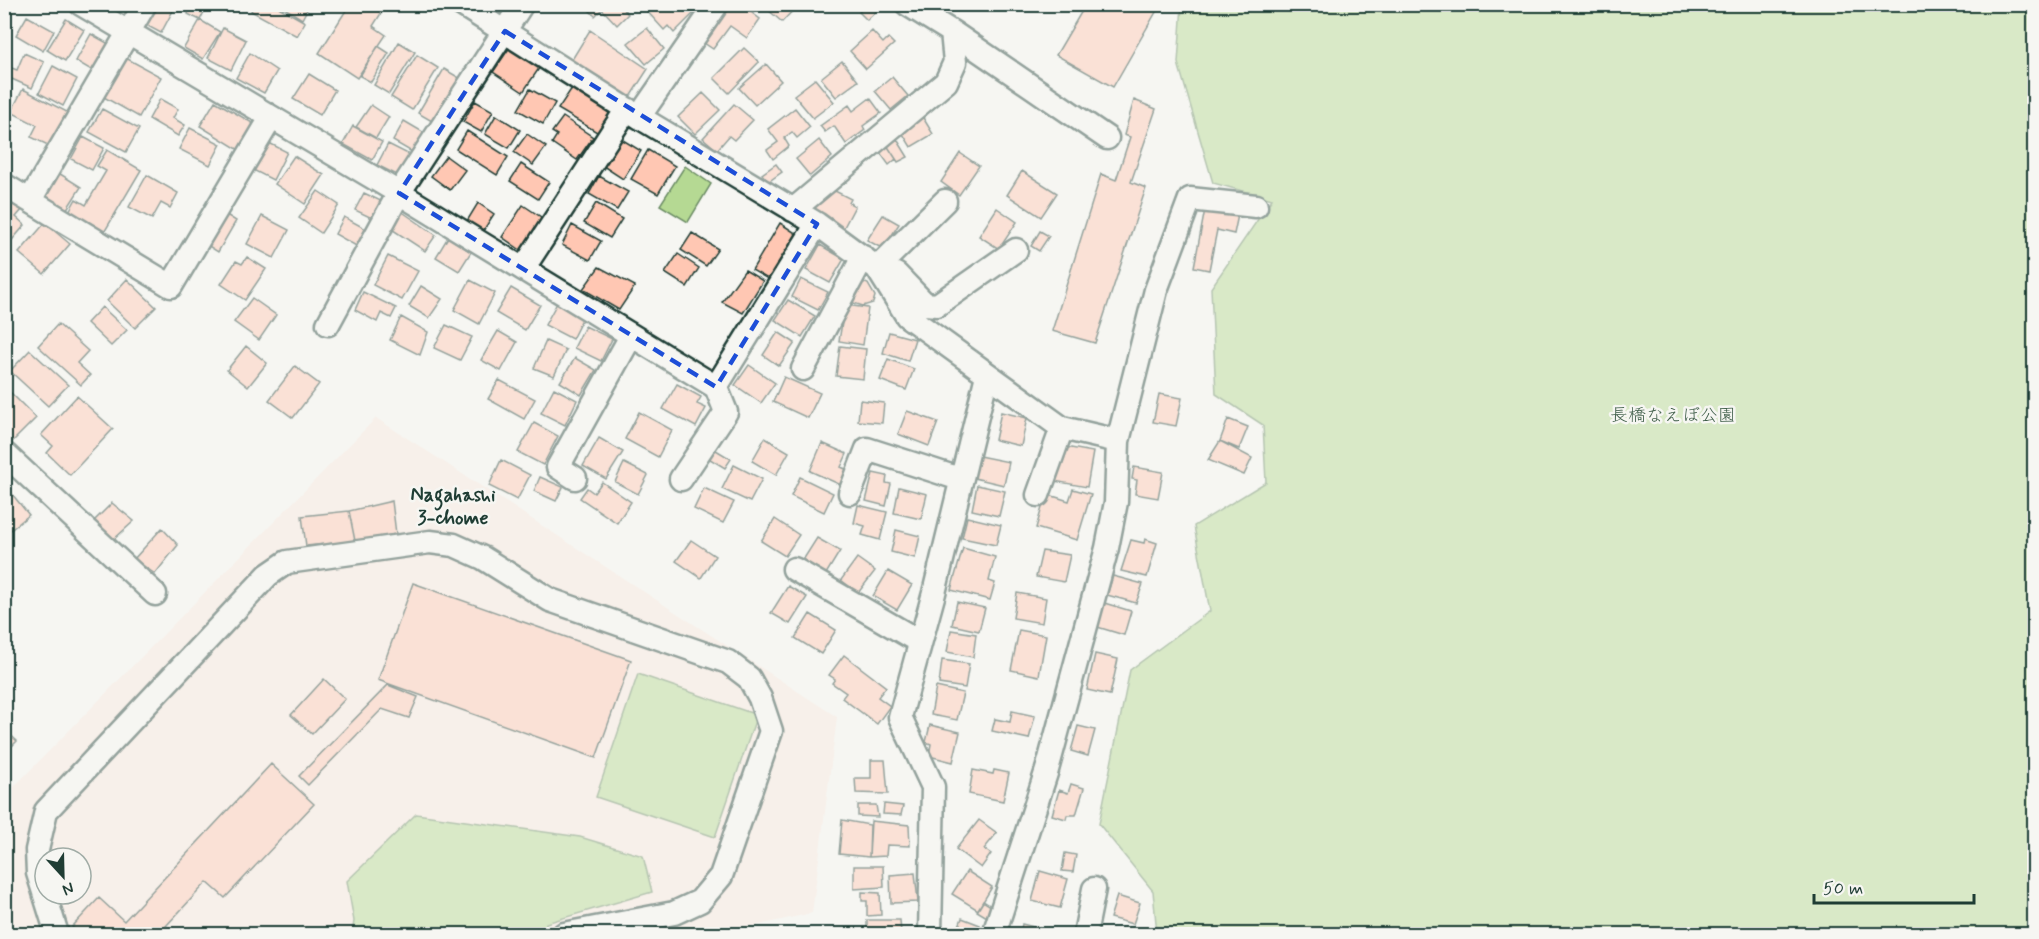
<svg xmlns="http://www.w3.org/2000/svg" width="2039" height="939" font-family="Mynerve,'Klee One',sans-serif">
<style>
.built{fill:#f9e8df;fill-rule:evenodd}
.green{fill:#b5d993;stroke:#6a8b64;stroke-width:1.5}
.building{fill:#ffc7b3;stroke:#1f3d34;stroke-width:1.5}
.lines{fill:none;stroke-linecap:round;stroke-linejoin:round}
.minor-casing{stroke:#1f3d34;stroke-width:27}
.minor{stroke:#f6f6f2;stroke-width:22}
.marked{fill:none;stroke:#1d4ed8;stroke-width:4.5;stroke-dasharray:12 8;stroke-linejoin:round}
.labels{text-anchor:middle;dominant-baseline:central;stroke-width:5;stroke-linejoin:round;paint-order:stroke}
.park-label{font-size:18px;fill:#3d5c47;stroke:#f6f6f2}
.neighbourhood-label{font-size:20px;font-weight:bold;fill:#1f3d34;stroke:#f6f6f2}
</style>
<rect width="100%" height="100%" fill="#f6f6f2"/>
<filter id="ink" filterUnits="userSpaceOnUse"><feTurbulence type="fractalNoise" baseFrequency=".0167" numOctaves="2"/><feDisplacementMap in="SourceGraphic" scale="12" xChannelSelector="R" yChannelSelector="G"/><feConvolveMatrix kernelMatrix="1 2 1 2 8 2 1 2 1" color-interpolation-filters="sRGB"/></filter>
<g filter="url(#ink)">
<path class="built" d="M376,418L837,717L812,913L718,934H16L5,907L4,797ZM45,858H81V894H45Z"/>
<path class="green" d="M1182,5H2034V934H1157L1153,891L1099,824L1130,670L1210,611L1194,526L1266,482L1263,425L1216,394L1211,288L1272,199L1213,183L1178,63Z
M685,166L711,184L688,222L660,205Z
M638,674L757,715L715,837L596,797Z
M416,814L580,837L643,856L652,892L546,923L545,934H352L354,921L347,881Z"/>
<path class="building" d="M155,4L176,5L161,33L144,24Z
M191,4H208L200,20L188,14Z
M255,4H273L305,22L297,36L251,11Z
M278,4H310L302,19Z
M350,4H387L373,26L386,35L357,78L319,53Z
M486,4H515L509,17Z
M619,4L628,14L617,25L602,9L595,16L584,5Z
M650,4H690L696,11L674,33L668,26L664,30L645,9Z
M726,4H740L760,19L747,38L730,26L713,49L701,41Z
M771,4H792L796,7L782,22L767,9Z
M868,4H877L880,8L867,20L859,12Z
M1086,4L1160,5L1113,87L1056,55Z
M27,16L54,31L43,51L16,35Z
M66,19L84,30L65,61L47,50Z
M200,20L220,32L203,59L184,48Z
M223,28L246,40L231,70L208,58Z
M647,28L664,49L646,64L628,43Z
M590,30L648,69L628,100L571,61Z
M872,31L883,43L888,38L894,44L866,69L850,51Z
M91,34L109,44L93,71L76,61Z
M399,42L415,52L389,94L374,85Z
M378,46L389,53L371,82L360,76Z
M510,47L540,67L523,92L493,72Z
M744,48L759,62L729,93L714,78Z
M24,53L44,62L32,88L5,76L9,67L17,70Z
M250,53L277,71L264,93L236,78Z
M417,55L438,68L412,110L391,97Z
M124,57L161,77L139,117L102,96Z
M842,61L858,81L836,97L821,78Z
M766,64L781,81L755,105L739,88Z
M53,66L77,79L63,106L39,93Z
M444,69L463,80L437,124L418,113Z
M309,74L335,90L320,115L293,99Z
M892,77L908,96L891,110L875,91Z
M815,79L834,102L813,118L794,95Z
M572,88L614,114L602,135L558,109Z
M23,89L67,112L50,146L31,137L37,125L11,112Z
M530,89L555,103L543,124L518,110Z
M703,93L720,110L695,134L678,117Z
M870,98L881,113L863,126L865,130L846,144L834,126L825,132L820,126L849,105L853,111Z
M160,99L178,109L173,118L185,125L178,136L149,119Z
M1134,100L1156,109L1131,182L1146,188L1095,343L1052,331L1101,174L1116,180L1130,137L1124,135Z
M215,101L254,124L239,150L200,126Z
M475,101L493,111L481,132L463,122Z
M734,104L753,120L734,140L729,136L717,150L703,138Z
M371,105L389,117L376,138L356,127Z
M795,108L810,127L797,138L792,132L784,138L789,146L773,159L767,150L778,142L768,129Z
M102,109L139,129L126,152L89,132Z
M496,115L520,130L509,148L485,134Z
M922,116L933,134L911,147L900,129Z
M563,117L593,137L577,160L552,143L557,135L552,132Z
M404,121L428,135L417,155L393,141Z
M353,126L382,142L372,160L343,144Z
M190,128L221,144L210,165L179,149Z
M467,131L508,157L497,175L456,149Z
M527,134L546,147L533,165L514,152Z
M895,136L908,157L898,162L885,142Z
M83,137L104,148L92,170L71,159Z
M618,137L641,151L623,179L600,164Z
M819,140L832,157L810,176L796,159Z
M265,141L287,152L273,180L251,169Z
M885,142L896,159L889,165L876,147Z
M388,144L416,158L405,179L377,165Z
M107,150L141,170L102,236L67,215L76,199L86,205L106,171L97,166Z
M648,150L675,166L658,194L631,179Z
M960,153L979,166L959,195L941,182Z
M294,156L324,175L305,204L275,184Z
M446,156L465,170L450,190L431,176Z
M521,164L549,182L538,199L510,181Z
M776,164L782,172L768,182L762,174Z
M1022,171L1057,193L1041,217L1007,195Z
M57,172L81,187L65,212L41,197Z
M147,175L178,193L170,208L161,203L152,219L129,207Z
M599,176L628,192L617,210L589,194Z
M827,187L851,199L849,203L855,206L843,229L807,209Z
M318,191L339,205L321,233L299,218Z
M364,193L385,203L376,220L355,210Z
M12,201L22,210L16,217L25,225L6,247L4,210Z
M478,203L494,214L483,231L467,221Z
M596,203L622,219L610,238L584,223Z
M1206,204L1239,210L1234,234L1217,230L1209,270L1194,267Z
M523,205L544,219L522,251L502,237Z
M997,208L1017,222L999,249L979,236Z
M401,211L436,235L425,251L390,228Z
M225,214L236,221L218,252L207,245Z
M883,215L899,224L883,249L867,240Z
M262,216L289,230L274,258L247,244Z
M344,217L368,230L358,247L335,234Z
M45,223L70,244L44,274L19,253Z
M780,223L800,236L773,282L752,270Z
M572,225L601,241L590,260L562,245Z
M1040,231L1049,236L1039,251L1031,246Z
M692,233L718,249L706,266L681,250Z
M448,237L471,252L459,271L436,257Z
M820,245L844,259L830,283L806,270Z
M678,254L699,268L687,287L665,273Z
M388,256L418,271L402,300L373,285Z
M247,257L266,269L245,300L221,284L236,261L242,264Z
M599,267L635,286L619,310L583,289Z
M745,270L763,281L743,313L722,302Z
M127,279L156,307L135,328L107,301Z
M801,279L828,292L818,310L792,297Z
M470,280L495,293L479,324L454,310Z
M858,280L868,284L875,296L873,303L863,306L847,301Z
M421,286L442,299L429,318L409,306Z
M511,288L540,305L525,330L496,313Z
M363,292L396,308L391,318L381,313L377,322L355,310Z
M252,298L276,315L259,340L234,322Z
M788,300L815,316L802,337L775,320Z
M557,303L583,317L572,339L545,325Z
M845,305L868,308L863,345L839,341Z
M102,307L127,330L111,346L87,323Z
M401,317L428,332L420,355L390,340Z
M58,324L88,351L77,363L90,375L81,385L38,346Z
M446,325L472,337L460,360L434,348Z
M585,326L612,339L601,361L574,348Z
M498,331L517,342L501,371L481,360Z
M778,332L795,343L779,366L763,355Z
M889,332L915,339L908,361L883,353Z
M546,341L566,350L554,376L534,368Z
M246,346L267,363L248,387L227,370Z
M840,346L866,349L863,379L836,376Z
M30,350L68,385L48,406L10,371Z
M575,358L596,370L581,395L560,382Z
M888,359L914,369L906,390L880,380Z
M749,365L775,383L761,403L735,385Z
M295,366L319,384L293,418L269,400Z
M784,377L820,393L808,418L773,402Z
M499,380L535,399L524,419L488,399Z
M677,384L701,397L697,404L706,408L696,427L663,409Z
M554,388L577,400L565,425L541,413Z
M9,391L36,418L12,442L4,435V395Z
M1159,394L1182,398L1176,426L1153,422Z
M77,396L113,429L70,475L47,453L53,446L41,435Z
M860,400L884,403L882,423L858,421Z
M907,411L938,422L929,446L898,434Z
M639,412L672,430L658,457L625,439Z
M1001,412L1027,418L1021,446L995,440Z
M1228,419L1248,427L1239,449L1220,441Z
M534,423L558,436L543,465L518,452Z
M599,438L623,452L606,479L583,466Z
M765,438L789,452L776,475L752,461Z
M1220,441L1252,458L1244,475L1208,460Z
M822,443L847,454L841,467L848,470L841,485L810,471Z
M1060,446L1093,452L1087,487L1054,481Z
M711,447L731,459L725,468L705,456Z
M979,456L1009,462L1004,485L974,478Z
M501,460L530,475L517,500L489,486Z
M624,463L648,475L638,494L615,482Z
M734,465L762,479L750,502L722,489Z
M1134,467L1163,472L1158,498L1135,494L1137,480L1132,479Z
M873,473L887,476L886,483L891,484L886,506L866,501Z
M540,477L563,487L556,501L534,491Z
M800,477L833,493L824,512L791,496Z
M602,482L631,502L617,523L580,498L587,488L594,493Z
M977,485L1005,491L999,516L972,510Z
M899,487L927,494L921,519L894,513Z
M704,488L734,502L723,523L694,509Z
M1073,489L1091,494L1077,540L1036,528L1046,494L1069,501Z
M12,494L29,515L7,533L4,500Z
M392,501L396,534L355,541L349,511Z
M112,503L134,521L113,540L92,523Z
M858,505L887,512L880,540L862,535L865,526L854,523Z
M349,511L355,541L306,546L302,516Z
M967,517L1001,525L996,545L962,538Z
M775,519L799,535L785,556L761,541Z
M162,528L178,545L155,574L134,559Z
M896,530L920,536L915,558L891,552Z
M817,538L840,551L826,574L803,560Z
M1145,539L1157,543L1147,577L1121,571L1131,540L1144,543Z
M691,540L715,556L701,578L676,561Z
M963,548L995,557L989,581L995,583L990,600L951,590Z
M1042,551L1070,555L1064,582L1036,577Z
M857,558L875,571L858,593L841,580Z
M888,571L912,585L897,610L873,596Z
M1113,576L1143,584L1136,603L1107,595Z
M413,583L631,660L596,758L378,680Z
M788,586L807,597L790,624L771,613Z
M1017,593L1046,598L1042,623L1013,618Z
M957,602L985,608L979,631L952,625Z
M1101,602L1131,611L1124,635L1094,626Z
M810,614L836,630L821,654L795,638Z
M951,630L976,634L973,657L947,652Z
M1019,630L1046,635L1039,676L1011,670Z
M1095,654L1118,659L1110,695L1087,690Z
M844,655L886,687L878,697L890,706L877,724L842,698L846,693L832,683L835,679L829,675Z
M942,660L969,664L965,688L939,684Z
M324,679L345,699L312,734L291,715Z
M388,685L418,697L409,718L382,709L308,785L299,776Z
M936,687L963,693L957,720L931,715Z
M1012,711L1035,716L1029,739L992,731L995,719L1010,722Z
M930,725L960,732L953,762L929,756L931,744L926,742Z
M1078,726L1095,730L1088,756L1071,751Z
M4,729L17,741L4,754Z
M871,760H885L888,794L856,793L855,778H871Z
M271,764L314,804L225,898L207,882L166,926L175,934H80L72,927L99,898L124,921Z
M973,770L993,774L994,770L1009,773L1003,801L969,794Z
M1071,784L1084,788L1076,815H1067L1066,819L1052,815L1059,790L1068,793Z
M884,804L903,806L901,815L883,814Z
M858,805H876L878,817L858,816Z
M842,820L870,825L869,857L839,854Z
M979,820L997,833L984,849L991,854L981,868L956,849Z
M871,821L909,825L910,846L887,845L886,856L869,857Z
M1065,853L1076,855L1073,872L1062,871Z
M854,866H883L884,887L854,889Z
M967,871L992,887L978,910L952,894Z
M1040,871L1068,879L1060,908L1032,901Z
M915,873L918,902L891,903L890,875Z
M862,892L880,893L881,915L867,916V901H862Z
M1117,896L1140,903L1133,924L1110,918Z
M983,901L994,908L992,920L977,911Z
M962,918L980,925L976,934H956Z
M867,920H900L901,934H867Z
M1022,924L1053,932L1052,934H1020Z"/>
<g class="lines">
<g class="minor-casing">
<path id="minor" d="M81,4L399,193L716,387
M461,4L639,117L817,224L877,268L907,316L1062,428L1118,441L1116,502L1107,548L1047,770L994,934
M907,4L952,32L1107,138
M639,117L717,4
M4,185L171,286L271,118
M30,200L145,4
M945,201L877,268L896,274L925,304L937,305L1016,250
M793,210L946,82L955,62L952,32
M523,269L627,109
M328,324L399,193L522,4
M803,369L863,257
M1118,441L1156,290L1190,199L1256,206
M4,453L155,594
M575,478L558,467L631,336
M681,479L726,412L716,387L817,224
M850,493L867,449L960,479
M1038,495L1062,428
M794,569L920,642
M57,934L38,873L37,850L46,811L268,575L287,562L430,542L454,545L483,558L550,600L728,662L749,678L760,698L771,731L721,876L700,901L674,913L564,934
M930,934L933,787L900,717L934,593L987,375
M1085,934L1094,889"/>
</g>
<use href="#minor" class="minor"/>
</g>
</g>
<path d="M0 0H2039V939H0ZM505,31L817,224L716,387L399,193Z" fill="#f6f6f2" fill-opacity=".55" fill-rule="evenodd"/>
<path class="marked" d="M505,31L817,224L716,387L399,193Z"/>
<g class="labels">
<g class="park-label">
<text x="1673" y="416">長橋なえぼ公園</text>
</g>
<g class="neighbourhood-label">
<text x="453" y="495">Nagahashi<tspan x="453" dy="23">3-chome</tspan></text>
</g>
</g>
<rect width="2039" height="939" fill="none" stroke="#f6f6f2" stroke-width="24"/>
<rect x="12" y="12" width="2015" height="915" fill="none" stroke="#1f3d34" stroke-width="2" filter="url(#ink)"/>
<g transform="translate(63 876) rotate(158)"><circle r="28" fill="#f6f6f2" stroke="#a0aca6" stroke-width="1.5"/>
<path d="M0-4.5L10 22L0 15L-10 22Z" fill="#1f3d34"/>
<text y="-9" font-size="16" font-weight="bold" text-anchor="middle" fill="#1f3d34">N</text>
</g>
<path d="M1814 894v9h160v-9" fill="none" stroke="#1f3d34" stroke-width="3"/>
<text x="1823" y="894" font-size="18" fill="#1f3d34" stroke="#f6f6f2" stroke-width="4.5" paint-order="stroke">50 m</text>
</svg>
